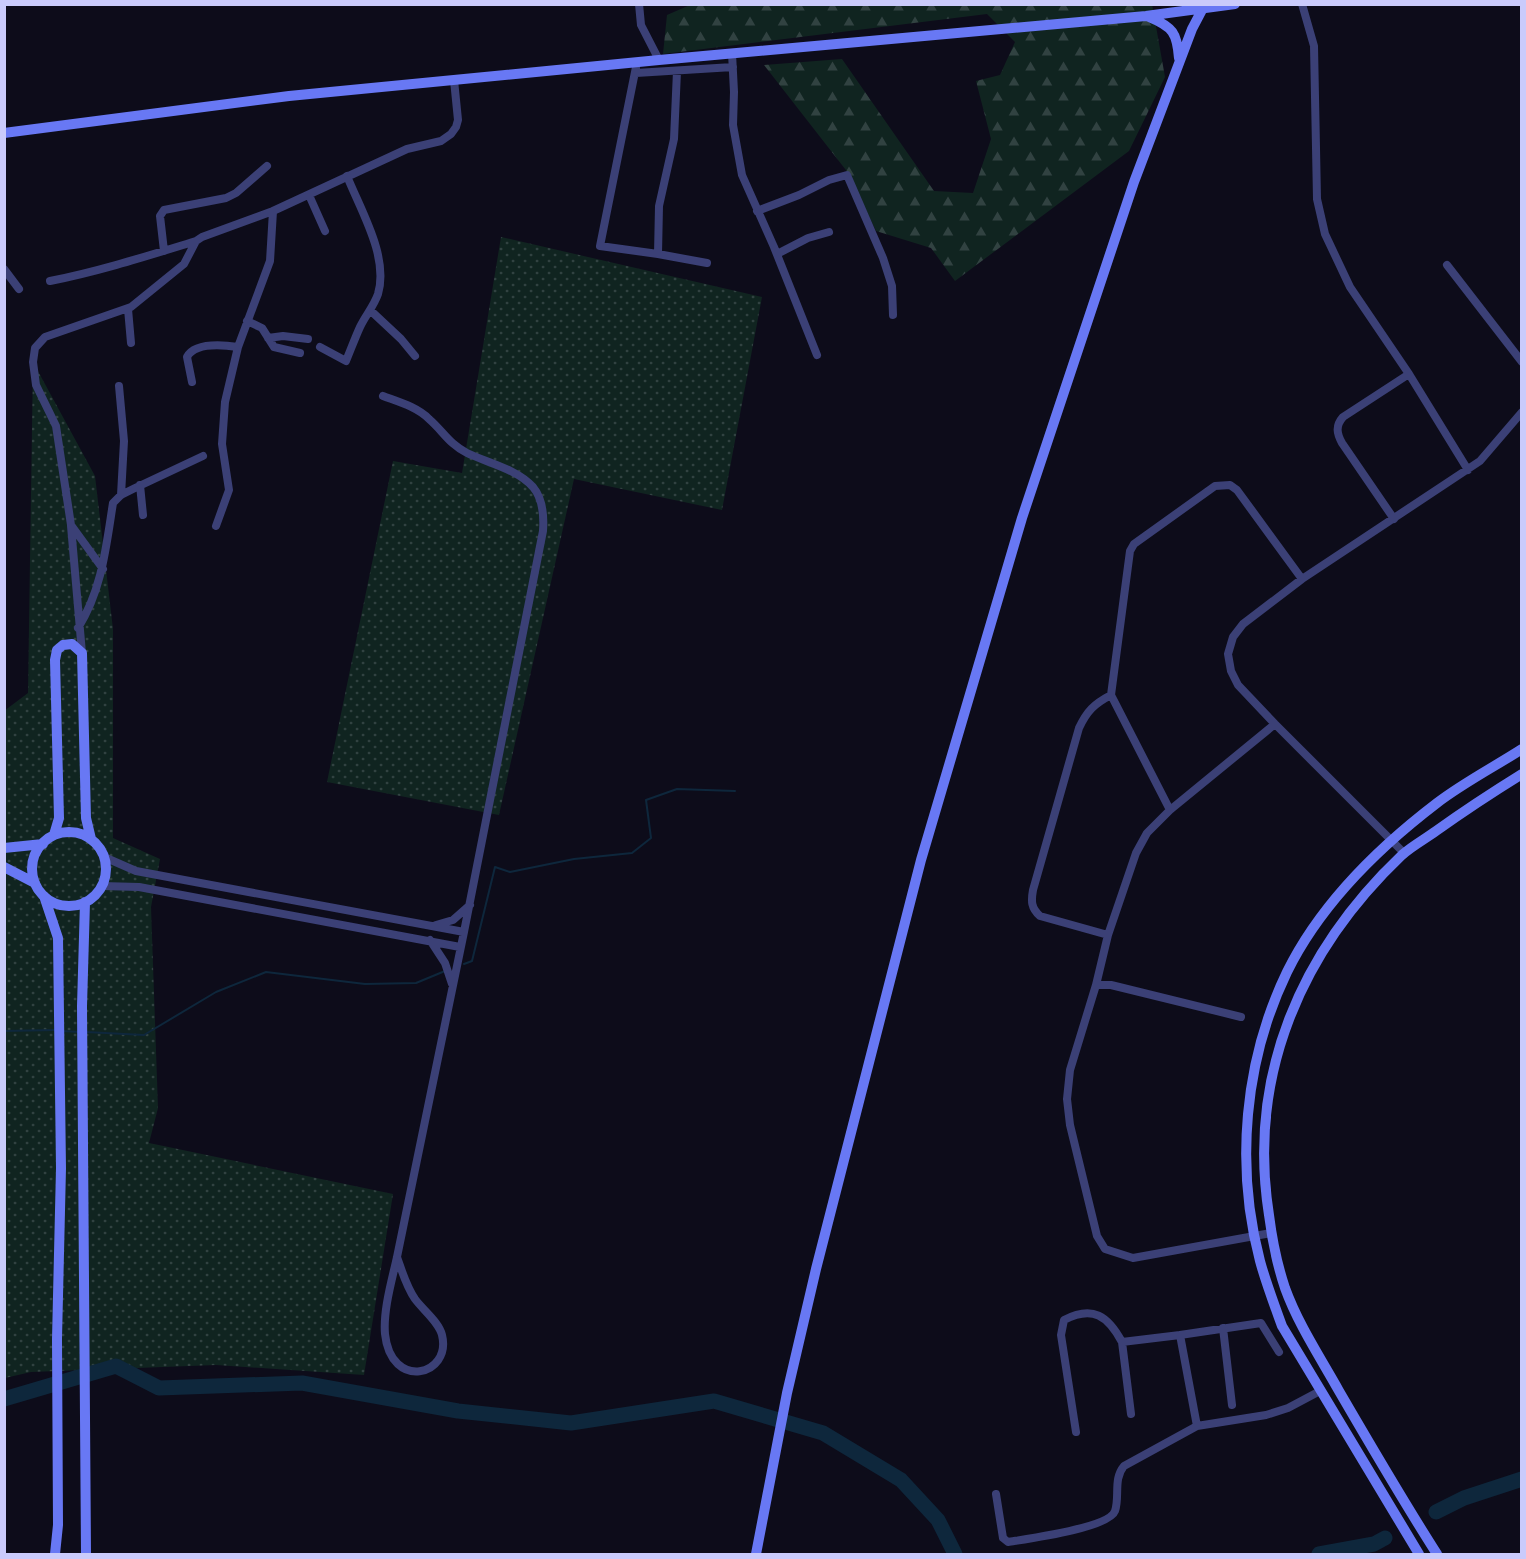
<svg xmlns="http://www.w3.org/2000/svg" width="1526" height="1559" font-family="'Varela Round',sans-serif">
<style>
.grass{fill:url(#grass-dots)}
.forest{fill:url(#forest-firs)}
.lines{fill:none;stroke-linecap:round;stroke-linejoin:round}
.stream{stroke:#0e273c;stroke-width:2}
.river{stroke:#0e273c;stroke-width:15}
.street{stroke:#3b4076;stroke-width:8}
.secondary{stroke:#6878f4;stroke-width:10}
</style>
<defs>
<pattern id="grass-dots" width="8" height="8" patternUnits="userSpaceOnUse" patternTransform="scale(1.5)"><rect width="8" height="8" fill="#102420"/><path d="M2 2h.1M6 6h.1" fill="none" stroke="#314241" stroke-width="1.8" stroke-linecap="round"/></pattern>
<pattern id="forest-firs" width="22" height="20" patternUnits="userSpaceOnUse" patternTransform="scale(1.5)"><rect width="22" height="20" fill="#102420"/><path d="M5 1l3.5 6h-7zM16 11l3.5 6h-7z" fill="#314241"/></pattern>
</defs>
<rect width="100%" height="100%" fill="#0d0c1a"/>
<path class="grass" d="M501,237L762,297L722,510L574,479L499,815L327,782L393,461L462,473Z
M33,362L95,476L113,629V838L160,859L151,907L158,1108L149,1143L393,1194L364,1375L216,1365L31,1372L5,1378L4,711L28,693Z"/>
<path class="forest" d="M1152,4L1165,77L1129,151L955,281L931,248L876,231L849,174L764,65L842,59L934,191L973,193L991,139L976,81L1000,75L1015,42L987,14L663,54L667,15L690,5Z"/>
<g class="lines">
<path class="stream" d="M464,964L472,961L495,867L510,872L574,859L632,853L651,838L646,800L677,789L735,791
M4,1031L56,1030
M62,1031L80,1032
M86,1032L144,1035L216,992L266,972L365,984L416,983L445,971"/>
<path class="river" d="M4,1399L116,1366L159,1388L302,1383L458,1411L571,1423L714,1401L823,1433L901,1480L938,1520L955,1554
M1436,1512L1464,1498L1522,1479
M1319,1554L1374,1544L1385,1538"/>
<path class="street" d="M639,4L641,25L659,60
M1302,4L1314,46L1317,199L1325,234L1350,287L1409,374L1468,470
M732,53L734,92L733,125L742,175L774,247L817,355
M637,62L600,246L658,254L707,263
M636,73L733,67
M309,195L325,231
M757,211L799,195L829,180L847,175L883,258L892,286L893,315
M164,251L160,216L164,210L226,198L236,193L267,166
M658,254L659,206L674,139L677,71
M777,254L808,238L829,232
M1447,265L1522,362
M4,269L19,289
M50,281C100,271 147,256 196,241
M128,309L131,343
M370,310L401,339L415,356
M247,321L262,328L274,347L300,353
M268,338L283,336L308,339
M320,347L346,361C351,349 355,338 360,327C365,316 374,306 378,294C389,257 361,211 347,176
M192,382L187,357C195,342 224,345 238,347
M119,386L124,441L121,495
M383,396C399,402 417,407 429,419C443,431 449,444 467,453C488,463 517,469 533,487C543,499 544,517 543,531L464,932L397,1257C392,1280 383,1310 385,1334C391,1391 452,1376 442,1335C439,1322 423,1310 415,1299C406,1286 402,1271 397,1257
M140,485L143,515
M1394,519L1342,443C1337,434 1335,426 1343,417L1409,374
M71,526L82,653
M216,526L229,490L222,444L225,402L238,347L270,261L273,211
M103,569L71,525L56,426L36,385L33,362L35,348L45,337L131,307L184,264L196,241L202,237L273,211L407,149L441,141L451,134L456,127L458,120L454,80
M78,628C102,590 106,547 113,503L121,495L135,488L203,456
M1170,810L1111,695L1130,551L1134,544L1215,486L1230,485L1237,490L1302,579
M1404,853L1275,724L1238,685L1231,671L1228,654L1233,637L1243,624L1302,579L1480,461L1522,412
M104,857L136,871L464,932
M102,886L139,887L460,947
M436,925L453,920L470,905
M1108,935L1040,916C1031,908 1031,901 1033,890L1079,728C1087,711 1094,704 1111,695
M430,940L445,963L452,984
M1096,985H1111L1241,1017
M1271,1233L1133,1258L1105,1249L1097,1236L1070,1125L1067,1099L1070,1070L1096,985L1108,935L1136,853L1147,833L1170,810L1275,724
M1223,1328L1232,1405
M1180,1335L1261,1323L1279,1352
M1131,1414L1122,1342L1180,1335L1197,1426L1266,1415L1288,1408L1320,1391
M1076,1432L1061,1335L1064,1320C1093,1305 1108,1316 1122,1342
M996,1494L1003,1538L1008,1542C1026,1539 1109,1528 1115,1511C1120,1496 1113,1479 1124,1466L1197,1426"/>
<path class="secondary" d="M1149,17C1173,27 1177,33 1179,58
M4,133L289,96L659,60L1146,16L1235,4
M32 869a37 37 0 1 1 74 0a37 37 0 1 1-74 0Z
M54,835L59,818L55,660L57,650L63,645L72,644L82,653L86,818L91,839
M4,848L43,844
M4,867L35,883
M44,896L58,938L61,1168L57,1339L58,1525L55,1554
M85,902L82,1006L86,1554
M756,1554L787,1393L816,1269L921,860L1022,518L1134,182L1192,29L1202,10
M1419,1554L1282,1326C1274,1304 1266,1283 1260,1261C1235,1166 1244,1061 1287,972C1320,905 1378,848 1437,803C1463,783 1494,767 1522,749
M1437,1554C1403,1501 1371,1446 1339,1391C1320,1357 1298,1324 1285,1288C1277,1264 1272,1239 1269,1215C1247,1075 1301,951 1402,855C1412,846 1425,839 1436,831C1464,811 1493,792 1522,774"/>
</g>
<rect width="1526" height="1559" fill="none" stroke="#cacbfb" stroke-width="12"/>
</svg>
